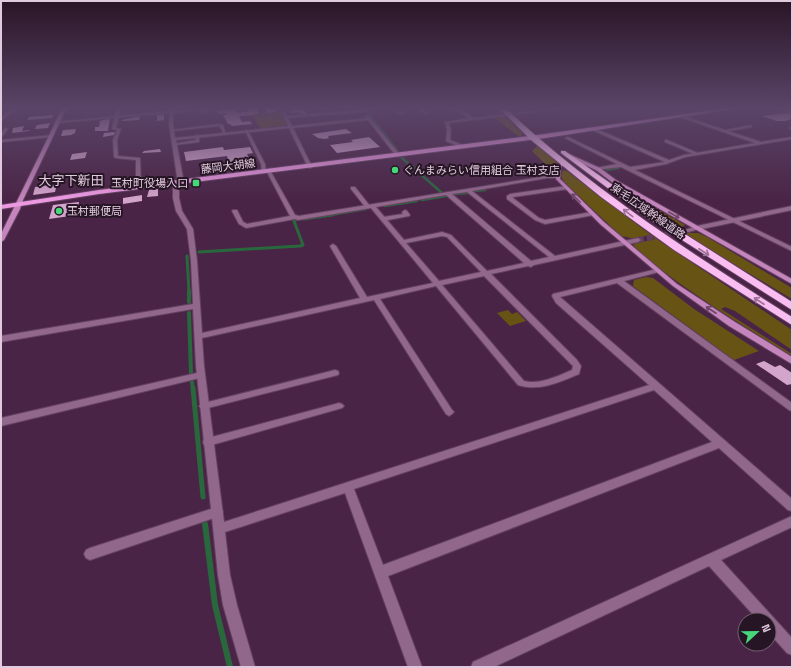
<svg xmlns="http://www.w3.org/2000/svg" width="793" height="668" font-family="'Space Grotesk','Noto Sans JP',sans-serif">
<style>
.green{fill:#675415}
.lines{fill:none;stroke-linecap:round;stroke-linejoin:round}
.stream-far5{stroke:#29683d;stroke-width:2}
.stream-far4{stroke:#29683d;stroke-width:2.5}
.stream-far3{stroke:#29683d;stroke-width:3}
.stream-far2{stroke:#29683d;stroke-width:4}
.stream-far1{stroke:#29683d;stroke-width:5}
.stream{stroke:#29683d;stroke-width:6}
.building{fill:#d3a4cc}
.street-tunnel{stroke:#613d5d;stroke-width:6;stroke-dasharray:6 3;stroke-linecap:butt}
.lane-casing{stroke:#654261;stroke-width:2}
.street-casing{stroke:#654261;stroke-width:2}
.secondary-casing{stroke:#654261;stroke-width:2}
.primary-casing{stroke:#654261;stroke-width:2}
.highway-casing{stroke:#654261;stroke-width:2}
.lane{fill:#91688b;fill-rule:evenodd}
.street{fill:#91688b;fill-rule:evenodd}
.secondary{fill:#c484bc;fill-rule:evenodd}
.primary{fill:#ec99e1;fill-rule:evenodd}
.highway{fill:#fabdf1;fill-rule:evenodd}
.oneway{stroke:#6d4768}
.oneway2{stroke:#9b7195}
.poi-dot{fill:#46d77a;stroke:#261524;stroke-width:1.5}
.labels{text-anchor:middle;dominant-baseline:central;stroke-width:4;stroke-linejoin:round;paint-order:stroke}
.far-street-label{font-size:11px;fill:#e2cade;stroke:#261524}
.far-poi-label{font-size:11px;fill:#e2cade;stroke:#261524;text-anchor:start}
.far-quarter-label{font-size:13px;fill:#e2cade;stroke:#261524}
</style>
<rect width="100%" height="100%" fill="#4a2446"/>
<path class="green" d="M280,112L287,125L260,128L253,117L262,113Z
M504,116L522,133L521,137C511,132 503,124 494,117Z
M538,145L557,162L554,173L532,151Z
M563,170L567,171L651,235L792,330V350L735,311L725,307L721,309L792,354V356C750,330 707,304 667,274C656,266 641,256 633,244L655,239L649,235L636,239L621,236L564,182L561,176Z
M597,172L625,191L685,225L681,228L690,233H698L707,237L792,288V299C725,259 658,219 597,172Z
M646,277L653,278L694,309L759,351L734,360L633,286L634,280Z
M508,310L512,314L517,312L526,321L510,326L497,313Z"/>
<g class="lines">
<path class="stream-far5" d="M365,107L366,109L382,107
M367,110L373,119
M374,120L398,151"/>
<path class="stream-far4" d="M402,158L442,193
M607,170L618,168
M474,191L485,190
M455,194L467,193
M422,200L446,196
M385,206L417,201
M325,216L366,209"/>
<path class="stream-far3" d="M304,219L332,215
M199,252L300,246L303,245L294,221L296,220
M187,256L189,292"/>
<path class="stream-far2" d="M189,291V302
M189,313L191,373
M192,382L193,389"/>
<path class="stream-far1" d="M193,388L203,497"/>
<path class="stream" d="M205,524L215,605L230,667"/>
</g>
<path class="building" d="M264,107H274L277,112L267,113Z
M293,107H302L308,115H302L300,112L291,113L290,111H296Z
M256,108L259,114H255L256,115L239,116L242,122L250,121L252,124L232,126L230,124H228L223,115H226V113L219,114L217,111L235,109L237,113L249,111L247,109Z
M790,113L792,114V118H788L792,119L785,121H777L762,116Z
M157,114H164V120L157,121Z
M53,115L52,118L27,120L29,117Z
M140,116L139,120L122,121V120Z
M110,118L108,131H95V127H99L100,121Z
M50,123L48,128L35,129L37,125Z
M24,126L22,131L30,130L29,131L12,133L13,128Z
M76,129L75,133L71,135L61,136L63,130Z
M346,129L352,133L328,136L329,138L325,139L318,138L312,134Z
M115,132L114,135L103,137L104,133Z
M369,137L380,147L337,153L330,145L353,142L351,140Z
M223,147L224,150L250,147L253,153L247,154L251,163L230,166L227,156L186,161L184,152Z
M160,149L161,152L142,153L144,151Z
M87,152L85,158L70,160L72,154Z
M57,184L55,192L33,195L35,187Z
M158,189V196L147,197L149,190Z
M142,195V201L123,204V198Z
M79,202L77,215L49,219L53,205Z
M764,361L775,367L780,365L792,373V384L787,385L756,364Z"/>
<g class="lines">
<path class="street-tunnel" d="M638,240L685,231"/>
<g class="lane-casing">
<path id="lane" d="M13,107H17L1,121V118Z
M117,107H121L116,128L121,129L117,140L118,156L140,158L141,188L136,187V160L116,158L114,157L113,140L117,130L112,129Z
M211,107L213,111L205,112L203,114L201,113L203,110L210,109L209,108Z
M484,107H488L491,109L488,110Z
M219,124L223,125L226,134H224L220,127L219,126L173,131L171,130Z
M751,125L752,127L723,132L721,131Z
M245,130L248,131L265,164L266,173L262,172L261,164Z
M52,135L51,137L1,142V140Z
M197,135L199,136V142L175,145L173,144L196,140L195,136Z
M665,140H667L700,154L696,155L665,142Z
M351,187H355L370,206V208H366L351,189Z
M792,206V210L697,230L694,228L697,226Z
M405,210L407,211L410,215L409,216L383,221L380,219L383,217L403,214L402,212Z
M335,370L338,371L339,373L338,375L204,409L201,408L199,406L201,404L204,403Z
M201,372L204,373L205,375L204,377L1,426V418Z
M339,403L342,404L344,406L342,408L208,446L204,445L203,442L204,439L208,438Z
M217,507L221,508L223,512L221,516L217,517L90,560L86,558L84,554L86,550L90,548Z"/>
</g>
<g class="street-casing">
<path id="street" d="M1,107H4L1,108Z
M170,107H174V111L230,107L173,113V124L175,138L288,126L279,107H283L287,116L390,107L366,111L364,112L288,118L292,126L367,118L365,116L368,115L400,155L396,156L368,120L293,128L312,167L310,168L308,167L289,128L176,140L184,183L181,185L179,183V198L182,211L193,229L197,261L202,333L360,298L330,246L333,244L336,246L367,297L433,283L371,208L298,220L295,219L246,228L239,224L232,211L233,210H237L243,222L247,224L290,216L267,172L269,171L271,172L295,215L299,216L547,176H557L559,177V178H547L472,191L555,256L638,238L641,240L638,242L534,265L531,267L528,266L491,274L577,360L581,366L579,374C560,382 538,392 518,385L436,286L380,299L452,410L454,412L452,414L449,416L446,414L374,300L202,338L204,366L224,522L649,385L556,303L552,296L553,294L657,269L659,270V272L624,281L792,403V411L789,410L617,283L560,297L792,499V511L788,510L719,448L388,576L422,667H408L345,493L225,532L230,575L237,605L255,667H241L223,605L218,575L196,366L193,309L1,342V336L193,304L191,261L187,229L176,211L173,198V183L176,181L178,183L169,124L170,113L56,123L54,122L170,111ZM467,192L549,257L531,261L452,194ZM446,195L524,263L487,271L451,235L442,232L404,240L376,207ZM442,236L447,237L481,272L439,281L406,243ZM484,276L571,364L573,366L572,370C558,376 540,385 524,381L442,285ZM654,390L712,442L383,565L354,489Z
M390,107H394L403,113L400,114Z
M414,107H418L428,113L425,114Z
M450,107H454L474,118L510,114L512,115L449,123L451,130L450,140L465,146V148H463L446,141L447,130L445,122L469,118Z
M566,107H577L518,114L516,113Z
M680,115L761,142L792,137V139L685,157L666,164L635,170L792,247V251L621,167L596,170V168L617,164L565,138L568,137L630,167L665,162L592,130V128H594L669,160L684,155L755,143L680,117Z
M791,127H792V129L789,128Z
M5,128L8,129L1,138V134Z
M566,186L569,188L568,189L513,197V198L539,218L545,220L592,212L594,213V215L545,224L535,220L507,199V196L510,194Z
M697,226L700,228L699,229L685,233L682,231Z
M792,516V527L721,560L792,638V655L787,653L769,633V620H758L709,566L494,667H471L473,662Z"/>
</g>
<g class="secondary-casing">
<path id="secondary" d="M63,107H67L23,200L20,209L4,240L1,242V234Z
M773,107H779L792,110V112Z
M565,154H569L600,168L616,180L792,279V284L612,182L596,170L565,156Z
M562,162L566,163L561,167L560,179L604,222L677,284L735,322L792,357V364L729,326L673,286L600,224L556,179L557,167Z"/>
</g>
<g class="primary-casing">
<path id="primary" d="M736,107H746L545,138L99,194L1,209V205L99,190L545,134Z"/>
</g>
<g class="highway-casing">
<path id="highway" d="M498,107H504C591,189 691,253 792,317V325L674,250L601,197L531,140Z
M561,151H565L655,215L792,302V310L649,219L561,153Z"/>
</g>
<use href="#lane" class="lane"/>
<use href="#street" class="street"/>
<use href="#secondary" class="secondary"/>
<use href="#primary" class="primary"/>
<use href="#highway" class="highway"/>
</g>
<defs><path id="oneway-shaft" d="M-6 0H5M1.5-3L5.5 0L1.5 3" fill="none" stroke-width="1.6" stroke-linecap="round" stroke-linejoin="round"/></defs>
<g class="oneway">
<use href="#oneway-shaft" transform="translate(576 198) rotate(-135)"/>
<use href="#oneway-shaft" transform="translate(674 215) rotate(30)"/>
<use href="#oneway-shaft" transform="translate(711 310) rotate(-147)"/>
</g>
<g class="oneway2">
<use href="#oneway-shaft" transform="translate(628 213) rotate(-142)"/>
<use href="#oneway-shaft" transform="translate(704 252) rotate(33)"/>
<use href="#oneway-shaft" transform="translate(759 301) rotate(-147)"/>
</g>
<linearGradient id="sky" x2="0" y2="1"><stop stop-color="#291426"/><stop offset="0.54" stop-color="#5a4568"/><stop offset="1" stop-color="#5a4568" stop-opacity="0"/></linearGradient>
<rect width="793" height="200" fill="url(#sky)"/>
<g class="poi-dot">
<circle cx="395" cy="170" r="4"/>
<rect x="192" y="179" width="8" height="8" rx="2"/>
<circle cx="59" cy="211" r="4"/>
</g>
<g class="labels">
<g class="far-street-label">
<text transform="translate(228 166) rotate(-7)">藤岡大胡線</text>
<text transform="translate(648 211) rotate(35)">東毛広域幹線道路</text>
</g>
<g class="far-poi-label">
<text x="403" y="170">ぐんまみらい信用組合 玉村支店</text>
<text x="188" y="183" text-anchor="end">玉村町役場入口</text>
<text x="67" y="211">玉村郵便局</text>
</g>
<g class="far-quarter-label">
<text x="71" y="180">大字下新田</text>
</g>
</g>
<rect width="793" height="668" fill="none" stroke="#e2cade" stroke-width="4"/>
<g transform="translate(757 632) rotate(68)"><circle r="19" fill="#261524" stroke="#715d6e"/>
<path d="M0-3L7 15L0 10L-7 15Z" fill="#46d77a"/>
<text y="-6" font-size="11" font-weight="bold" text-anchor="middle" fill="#e2cade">N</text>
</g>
</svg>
